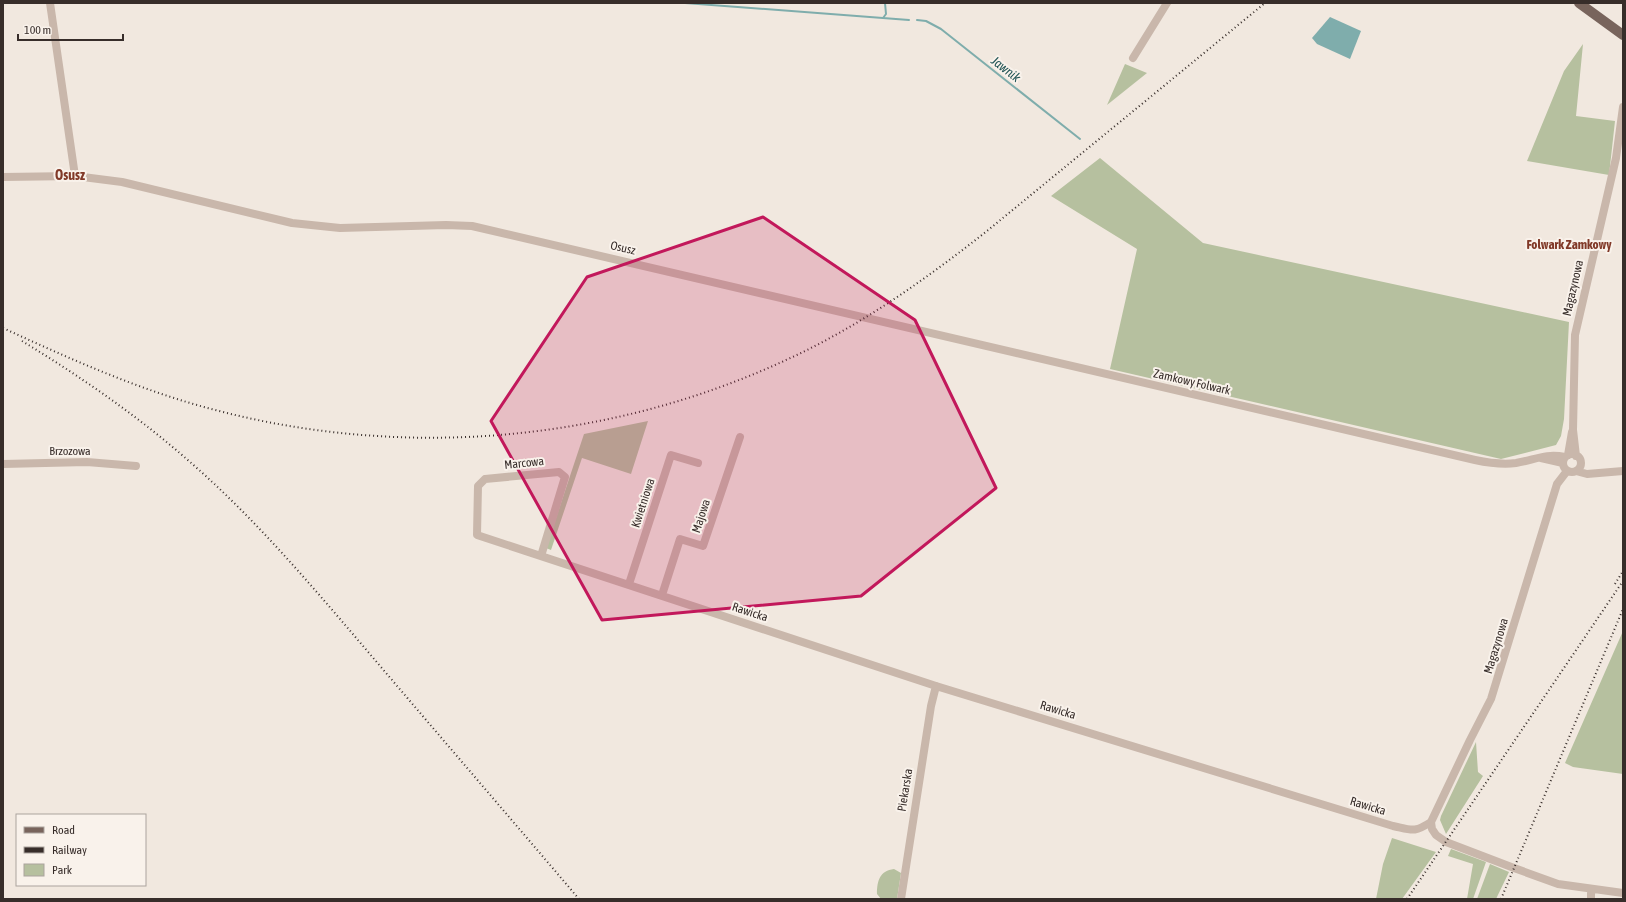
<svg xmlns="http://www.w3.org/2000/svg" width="1626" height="902" font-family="'Asap Condensed',sans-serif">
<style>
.green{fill:#b6c09f}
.water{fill:#7fadac}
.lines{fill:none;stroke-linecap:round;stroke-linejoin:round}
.stream{stroke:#7fadac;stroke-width:2}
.minor{stroke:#c9b7ab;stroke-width:8}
.primary{stroke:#78645c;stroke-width:10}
.rail{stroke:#372d2a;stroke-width:2;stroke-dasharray:1 3;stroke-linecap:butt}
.marked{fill:#c2185b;fill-opacity:0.2;stroke:#c2185b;stroke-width:3;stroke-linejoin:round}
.labels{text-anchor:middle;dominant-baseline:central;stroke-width:4;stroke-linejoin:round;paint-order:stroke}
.street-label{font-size:12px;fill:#372d2a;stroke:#f9f2eb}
.water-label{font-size:13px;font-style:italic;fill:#225556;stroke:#f9f2eb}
.neighbourhood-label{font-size:13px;font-weight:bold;fill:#813928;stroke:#f9f2eb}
.quarter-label{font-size:14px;font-weight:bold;fill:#813928;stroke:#f9f2eb}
</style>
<rect width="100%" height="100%" fill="#f1e8df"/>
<path class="green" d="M1583,44L1576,116L1615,121L1609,175L1527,161L1564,71Z
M1125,64L1147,73L1107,105Z
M1100,158L1203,243L1569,322L1564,419L1561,436L1556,445L1501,459L1110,369L1137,249L1051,196Z
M648,421L631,474L582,458L551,550L546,548L584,434Z
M1623,631V774L1573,767L1565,763Z
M1476,742L1478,772L1483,776L1446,834L1440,820L1441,816Z
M1392,838L1436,852L1402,899H1376L1383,864Z
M1451,849L1486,862L1473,899H1467L1473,864L1448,856Z
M1490,864L1509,872L1496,899H1477Z
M894,869L901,873L897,899H881L877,894C877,880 880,871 894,869Z"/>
<path class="water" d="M1330,17L1361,31L1350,59L1317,44L1312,38Z"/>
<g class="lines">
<path class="stream" d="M685,3L909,20
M883,18L886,14L885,3
M917,20L926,21L941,29L1080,139"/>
<path class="minor" d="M50,3L75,176
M1133,58L1167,3
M3,177L75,176L122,182L292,223L340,228L446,225L472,226L1475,460C1489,463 1501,465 1516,463C1535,460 1545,453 1565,457
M1563 463a9 9 0 1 1 18 0a9 9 0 1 1-18 0Z
M1568,455L1572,432
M1576,456L1573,430L1575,335L1616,158L1623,107
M1541,458L1563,463
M3,464L87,462L136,466
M1576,471L1587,474L1623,471
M541,556L565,477L559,472L485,479L478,486L477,535L936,686L1393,826C1412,830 1414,833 1431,822L1470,740L1491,699L1557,484L1567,471
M629,584L671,455L698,463
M662,595L680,539L703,546L740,437
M1431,822L1432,829L1436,835L1446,842L1514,868L1558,884L1623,893
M901,899L931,706L936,686
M1591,899V889"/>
<path class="primary" d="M1579,3L1623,35"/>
<path class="rail" d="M3,328C68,358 135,388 204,407C406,463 624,442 811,348C874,316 931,275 987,231L1265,3
M22,341C81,377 138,416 190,462C258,521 316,591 375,660C443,740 511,819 579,899
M1615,584L1623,571
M1407,899L1623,581
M1501,899L1623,609"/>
</g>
<path class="marked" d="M763,217L915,320L996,488L861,596L602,620L491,421L587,277Z"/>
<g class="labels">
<g class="street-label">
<text transform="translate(623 248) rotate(13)">Osusz</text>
<text transform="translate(1573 288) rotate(-77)">Magazynowa</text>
<text transform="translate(1192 382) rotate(13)">Zamkowy Folwark</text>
<text x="70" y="451">Brzozowa</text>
<text transform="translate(524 463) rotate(-6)">Marcowa</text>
<text transform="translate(643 503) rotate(-72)">Kwietniowa</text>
<text transform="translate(701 516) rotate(-72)">Majowa</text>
<text transform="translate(750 612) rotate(18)">Rawicka</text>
<text transform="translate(1496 646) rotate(-73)">Magazynowa</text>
<text transform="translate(1058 710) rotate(17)">Rawicka</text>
<text transform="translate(905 790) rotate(-81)">Piekarska</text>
<text transform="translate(1368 806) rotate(17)">Rawicka</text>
</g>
<g class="water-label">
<text transform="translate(1006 69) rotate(38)">Jawnik</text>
</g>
<g class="neighbourhood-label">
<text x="1569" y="244">Folwark Zamkowy</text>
</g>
<g class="quarter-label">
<text x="70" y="175">Osusz</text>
</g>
</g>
<rect width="1626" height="902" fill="none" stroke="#372d2a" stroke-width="8"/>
<rect x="16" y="814" width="130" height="72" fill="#f9f2eb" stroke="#aba39e"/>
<rect x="24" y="827" width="20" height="6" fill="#78645c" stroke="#aba39e"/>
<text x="52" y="834" font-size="12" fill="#372d2a">Road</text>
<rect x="24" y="847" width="20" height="6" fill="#372d2a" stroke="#aba39e"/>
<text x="52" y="854" font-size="12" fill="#372d2a">Railway</text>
<rect x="24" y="864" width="20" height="12" fill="#b6c09f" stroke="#aba39e"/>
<text x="52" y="874" font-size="12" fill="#372d2a">Park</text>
<path d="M18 34v6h105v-6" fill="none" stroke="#372d2a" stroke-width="2"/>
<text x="24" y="34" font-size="12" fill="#372d2a" stroke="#f9f2eb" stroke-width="3" paint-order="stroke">100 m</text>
</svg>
